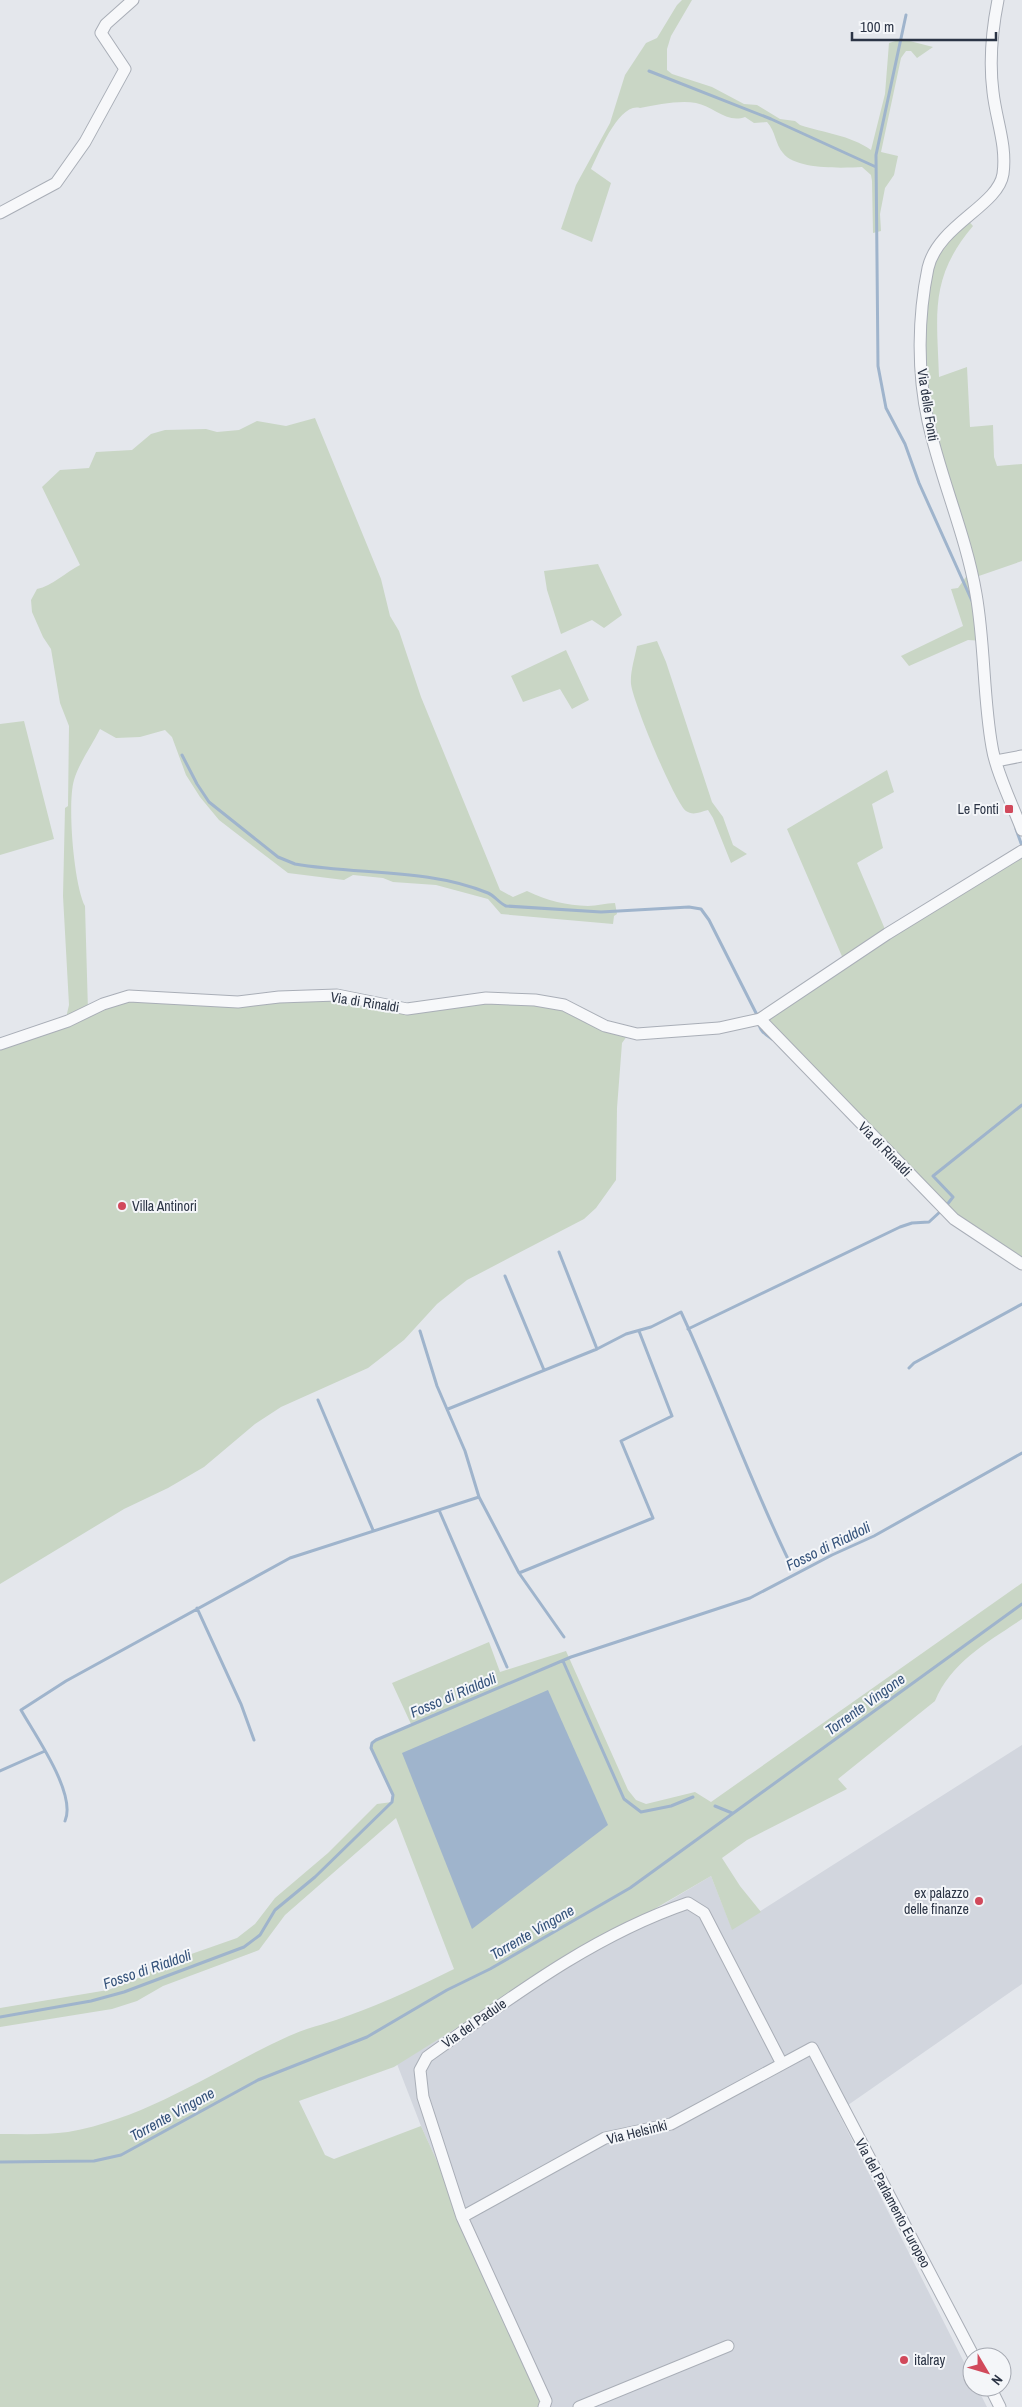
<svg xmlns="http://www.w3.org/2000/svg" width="1022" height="2407" font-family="'Archivo Narrow',sans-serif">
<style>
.built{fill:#d2d6de}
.green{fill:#c9d6c5}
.water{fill:#9fb4cc}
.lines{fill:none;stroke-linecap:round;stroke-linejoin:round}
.stream{stroke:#9fb4cc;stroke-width:3}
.minor-casing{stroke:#a9aeb7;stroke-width:13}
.minor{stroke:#f7f8fa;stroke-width:11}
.poi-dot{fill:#d1495b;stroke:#f4f6f9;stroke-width:2}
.labels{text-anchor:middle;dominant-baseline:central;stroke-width:4;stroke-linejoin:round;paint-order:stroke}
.street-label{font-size:14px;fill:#2b3445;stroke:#f4f6f9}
.poi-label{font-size:14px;fill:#2b3445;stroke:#f4f6f9;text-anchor:end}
.water-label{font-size:15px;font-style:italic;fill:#34527a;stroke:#f4f6f9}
</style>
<rect width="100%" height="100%" fill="#e4e7ec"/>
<path class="built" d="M1022,1745V1984L838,2112L972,2378V2387H977L987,2407H544L546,2401L421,2126L397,2064L711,1876L732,1929Z"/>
<path class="green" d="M682,0H692L671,36L667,49V70L672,74L712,87L744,104L757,105L780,119L795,121L800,125C824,133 850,135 871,150L885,94L889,43L902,39L933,47L917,58L911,51H906L901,58L881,152L898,156L894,175L885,188L880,214L881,231L873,233L872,181L871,175L862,167C843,168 796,170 783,153C775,144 776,132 767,122L754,123L745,117C727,124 713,106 696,103C679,100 657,105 640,108C619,102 599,153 591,169L611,183L592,242L561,229L576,185L610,123L625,75L646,43L657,38L677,5Z
M965,217L973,226C929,278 937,314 939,377L967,367L970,427L993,425L994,457L997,466L1022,464V561L973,578L983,641L968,640L909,666L901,656L963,626L951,589L958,588L971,570L941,468L921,371L929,265Z
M315,418L381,579L390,616L399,631L421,697L500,890L513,897L527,891C548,901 566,905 588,906C597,906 606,903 615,903L617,914L614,916L613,924L501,914L488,899L436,885L393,882L383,878L353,875L344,880L288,873L219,820L200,797L186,775L172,737L165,730L140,737L116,738L100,729C92,745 79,763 74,780C67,804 74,885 85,906L88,1011L129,996L238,1002L337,995L389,1007L535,1000L630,1032L622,1043L617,1108L616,1180L596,1208L584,1219L467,1280L437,1304L404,1340L368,1368L281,1407L255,1424L204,1467L168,1488L124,1509L0,1584V1049L65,1022L69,1005L63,896L65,808L68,806L69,726L60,703L51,649L43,637L32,612L31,600L37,589C52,586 66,572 80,565L42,487L60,470L89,468L96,452L132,450L151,434L165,430L206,429L217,432L239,430L257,421L286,426Z
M598,564L622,615L604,628L592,620L561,634L547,590L544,571Z
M657,641L666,662L712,802L723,817L733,845L747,854L731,863L713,818L708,810C700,812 693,816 686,811C674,801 633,702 631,684C630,672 635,657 637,646Z
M566,650L589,700L572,709L560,689L523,702L511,676Z
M24,721L54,839L0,855V724Z
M887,770L894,792L872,804L883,848L857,863L887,934L1022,851V1264L954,1219L760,1019L844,961L787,829Z
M1022,1583V1619C988,1642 951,1662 935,1701L838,1779L847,1789L747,1840L722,1858L740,1886L761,1912L732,1930L711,1876L548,1971L394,2067L299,2101L325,2155L334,2159L421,2126L546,2401L544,2407H0V2134C22,2134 46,2135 68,2132C149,2118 216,2069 289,2036C309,2027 330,2023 350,2015C386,2002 420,1986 454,1969L396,1818L285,1915L259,1950L163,1986L137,2001L112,2009L0,2027V2008L108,1990L132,1981L177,1959L237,1938L255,1924L275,1898L328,1853L377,1804L392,1802L393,1795L371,1748L372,1743L376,1740L411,1724L392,1683L489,1642L500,1672L566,1651L628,1790L636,1800L646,1804L695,1792L711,1802Z"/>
<path class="water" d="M548,1690L608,1825L472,1929L402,1753Z"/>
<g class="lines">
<path class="stream" d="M906,15L876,155L878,366L886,408L905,444L919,483L972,601
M649,71L771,119L876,167
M182,755L197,784L209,802L278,857L295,864C358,875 428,868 488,893C495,896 499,903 506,906L601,912L689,907L701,909L709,920L757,1015C759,1029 761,1032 772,1039
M1016,829L1022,846
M946,1206L953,1197L933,1176L1022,1105
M559,1252L597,1349
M505,1276L544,1370
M688,1329L900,1227L912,1223L929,1222L942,1210
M420,1331L437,1386L465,1451L479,1497L519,1573L564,1637
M909,1368L914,1363L1022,1304
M318,1400L373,1530
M448,1409L597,1349L626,1334L651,1327L681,1312C719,1394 749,1478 788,1559
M439,1510L507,1667
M519,1573L653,1518L621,1441L672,1416L639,1331
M197,1608L241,1704L254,1740
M563,1661L624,1799L641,1812L671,1806L693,1797
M0,1771L45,1751
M715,1806L732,1813
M65,1821C77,1794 35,1735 21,1710L66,1681L290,1558L479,1497
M0,2017L91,2001L124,1992L244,1947L260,1935L275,1910L315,1877L392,1802L393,1795L371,1748L372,1743L376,1740L571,1657L750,1598L832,1555L874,1536L1022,1453
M0,2162L94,2161L121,2155L258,2080L367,2037L447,1990L490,1969L630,1888L1022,1604"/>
<g class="minor-casing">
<path id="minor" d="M998,0C992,30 989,61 993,92C996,120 1007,145 1003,174C998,206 938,225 928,268C918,316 917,372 928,421C941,480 966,535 976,594C985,645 983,697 992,747C996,772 1013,806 1022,830
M0,213L56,183L85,142L125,69L101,33L106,24L133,0
M996,761L1022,756
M760,1019L954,1219L1022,1264
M0,1044L68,1021L103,1004L129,996L238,1002L279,997L337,995L407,1009L486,998L535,1000L564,1005L605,1026L637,1034L719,1028L760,1019L887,934L1022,851
M462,2217L605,2138L671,2124L812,2048L974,2357
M990,2387L1000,2407
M544,2407L546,2401L462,2217L423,2097L420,2070L427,2057C509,1999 591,1936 688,1903L704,1913L782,2064
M579,2407L728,2346"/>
</g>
<use href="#minor" class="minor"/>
</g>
<g class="poi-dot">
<rect x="1004" y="804" width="10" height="10" rx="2.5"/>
<circle cx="122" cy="1206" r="5"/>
<circle cx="979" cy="1901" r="5"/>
<circle cx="904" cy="2360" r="5"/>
</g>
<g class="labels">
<g class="street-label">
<text transform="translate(928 405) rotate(81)">Via delle Fonti</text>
<text transform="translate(365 1002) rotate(9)">Via di Rinaldi</text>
<text transform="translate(885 1149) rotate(46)">Via di Rinaldi</text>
<text transform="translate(474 2023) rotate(-35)">Via del Padule</text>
<text transform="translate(637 2132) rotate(-14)">Via Helsinki</text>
<text transform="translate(893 2203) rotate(62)">Via del Parlamento Europeo</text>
</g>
<g class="poi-label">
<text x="999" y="809">Le Fonti</text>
<text x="132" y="1206" text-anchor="start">Villa Antinori</text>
<text x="969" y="1893">ex palazzo<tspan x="969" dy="16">delle finanze</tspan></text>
<text x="914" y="2360" text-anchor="start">italray</text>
</g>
<g class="water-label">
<text transform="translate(828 1546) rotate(-26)">Fosso di Rialdoli</text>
<text transform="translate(453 1695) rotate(-23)">Fosso di Rialdoli</text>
<text transform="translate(865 1704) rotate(-36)">Torrente Vingone</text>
<text transform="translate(532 1932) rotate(-30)">Torrente Vingone</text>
<text transform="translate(147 1969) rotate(-19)">Fosso di Rialdoli</text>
<text transform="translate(172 2114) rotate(-29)">Torrente Vingone</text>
</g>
</g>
<g transform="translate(987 2372) rotate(128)"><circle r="24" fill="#f4f6f9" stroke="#a4a8b1"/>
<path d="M0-4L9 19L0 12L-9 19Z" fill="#d1495b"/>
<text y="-8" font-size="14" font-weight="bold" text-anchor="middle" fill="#2b3445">N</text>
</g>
<path d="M852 32v8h144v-8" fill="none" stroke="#2b3445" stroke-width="2.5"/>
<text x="860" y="32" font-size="15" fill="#2b3445" stroke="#f4f6f9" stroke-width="4" paint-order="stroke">100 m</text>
</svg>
